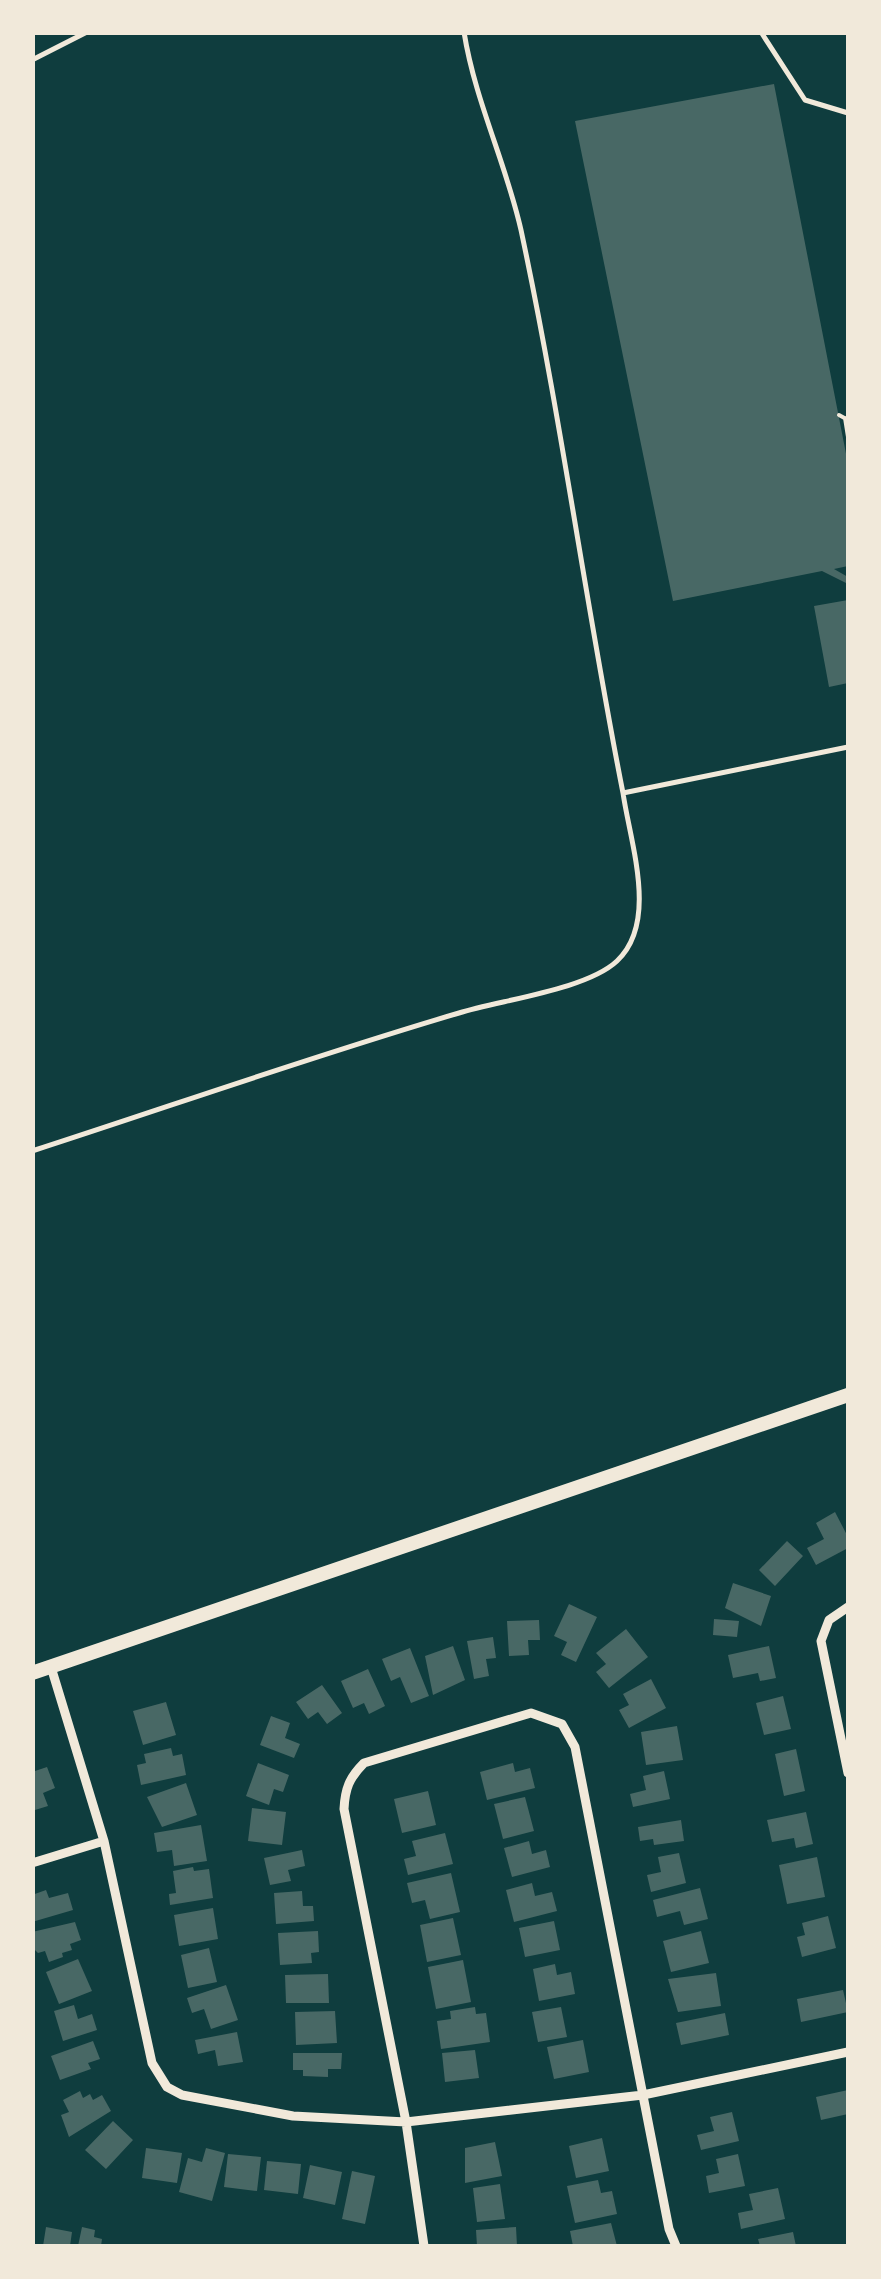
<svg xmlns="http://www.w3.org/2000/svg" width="881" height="2279" font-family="'Space Grotesk',sans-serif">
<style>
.building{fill:#486865}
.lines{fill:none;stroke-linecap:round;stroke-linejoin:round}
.path{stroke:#f1e9da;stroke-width:4}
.service{stroke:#f1e9da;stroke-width:5}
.minor{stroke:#f1e9da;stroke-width:9}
.primary{stroke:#f1e9da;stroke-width:14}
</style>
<rect width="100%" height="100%" fill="#0f3d3e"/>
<path class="building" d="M774,84L848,464V566L834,569L848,577V584L822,571L673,601L575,121Z
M848,600V683L829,687L814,606Z
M835,1512L848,1537V1548L816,1565L807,1548L824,1539L816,1523Z
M787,1541L803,1556L775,1586L759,1570Z
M733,1583L771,1596L761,1626L725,1608Z
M569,1604L597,1617L576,1662L561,1655L567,1642L554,1636Z
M714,1619L739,1621L737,1637L713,1635Z
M539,1620L540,1640H528L529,1655L509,1656L507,1621Z
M626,1629L648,1657L609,1688L596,1672L606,1664L596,1653Z
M493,1637L496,1658L486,1659L489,1676L474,1679L467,1641Z
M453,1646L465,1680L433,1695L425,1656Z
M769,1646L776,1678L760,1681L758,1673L733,1678L728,1655Z
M410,1648L429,1696L411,1703L400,1677L391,1681L382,1659Z
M368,1669L385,1706L369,1714L364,1703L353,1708L341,1681Z
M651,1679L666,1708L629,1728L619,1710L629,1705L623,1694Z
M322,1685L342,1713L327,1724L318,1712L308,1719L296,1702Z
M783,1696L791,1729L764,1735L756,1703Z
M166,1702L176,1735L143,1745L133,1711Z
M271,1716L290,1723L285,1738L300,1744L294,1758L260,1745Z
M677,1726L683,1760L646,1765L641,1732Z
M171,1748L173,1756L182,1754L186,1775L141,1785L137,1765L146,1763L144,1754Z
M796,1749L805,1791L784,1796L775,1754Z
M258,1763L289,1775L283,1792L274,1789L269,1805L246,1796Z
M513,1763L515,1772L530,1768L535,1788L487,1800L480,1772Z
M47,1767L55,1788L43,1793L48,1806L35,1810L32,1772Z
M664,1771L670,1799L633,1807L630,1794L646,1790L643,1776Z
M186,1783L197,1815L162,1827L147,1797Z
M428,1791L436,1825L402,1833L394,1799Z
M525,1797L534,1831L503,1839L494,1804Z
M252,1808L286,1812L282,1845L248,1841Z
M806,1812L813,1844L796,1848L794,1838L772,1842L767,1820Z
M681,1820L684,1841L654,1845L653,1839L640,1841L638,1827Z
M201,1825L207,1861L174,1866L172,1850L157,1852L154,1833Z
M445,1833L453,1864L408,1875L404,1859L416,1856L412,1841Z
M529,1841L532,1854L546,1850L550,1867L512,1877L504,1848Z
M302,1850L305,1866L288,1870L291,1881L270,1885L264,1858Z
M679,1853L686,1883L651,1892L647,1875L661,1872L658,1857Z
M817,1857L825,1897L787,1904L779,1865Z
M193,1867L194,1871L209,1869L213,1898L170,1905L169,1894L176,1893L173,1871Z
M451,1873L460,1912L430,1919L425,1900L412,1903L407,1883Z
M532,1883L535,1896L552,1892L557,1911L514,1922L506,1890Z
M700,1888L708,1919L684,1925L680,1911L657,1917L653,1900Z
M46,1890L49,1898L68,1893L73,1910L32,1922V1895Z
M302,1891L303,1906H313L314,1921L276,1924L274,1893Z
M213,1908L218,1939L179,1946L174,1915Z
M828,1916L836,1948L802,1957L797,1937L805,1935L802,1923Z
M453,1918L461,1955L427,1962L420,1925Z
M554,1921L560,1950L525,1957L519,1928Z
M75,1922L81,1940L70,1944L72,1950L62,1953L63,1957L49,1962L45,1951L38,1953L32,1947V1932Z
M318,1931L319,1952L311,1953L312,1963L280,1965L278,1933Z
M701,1931L709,1963L671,1972L663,1941Z
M209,1948L217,1982L188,1988L181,1955Z
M78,1959L92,1991L59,2004L46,1972Z
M463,1960L471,2002L436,2009L428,1967Z
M555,1964L557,1975L571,1972L575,1994L539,2001L533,1969Z
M716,1973L721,2006L678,2012L668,1979Z
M328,1974L329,2003H286L285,1975Z
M226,1985L238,2020L211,2029L204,2009L192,2013L187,1998Z
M843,1990L848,2012L801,2022L797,1999Z
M74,2005L78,2019L92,2014L97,2030L63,2041L54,2011Z
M475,2007L476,2014L486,2013L490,2042L441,2049L437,2021L451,2019L450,2011Z
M561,2007L567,2037L538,2042L532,2012Z
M335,2011L337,2043L296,2045L295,2012Z
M725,2013L729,2035L681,2045L676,2023Z
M237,2032L243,2062L218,2066L215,2050L198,2054L195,2040Z
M583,2040L589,2072L554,2079L547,2047Z
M93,2041L100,2059L88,2063L91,2069L60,2080L51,2056Z
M475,2050L479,2078L445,2082L442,2053Z
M293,2053H342L341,2069H328V2077L303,2076V2070H293Z
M848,2090V2114L821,2120L816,2097Z
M80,2091L83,2098L90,2094L93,2100L102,2095L111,2111L69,2137L61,2115L69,2112L63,2100Z
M732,2112L739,2141L701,2150L697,2135L714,2131L710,2117Z
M113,2121L133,2140L106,2169L85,2150Z
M602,2138L609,2171L576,2178L569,2146Z
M495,2142L502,2176L465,2183V2148Z
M146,2148L182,2153L177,2183L142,2178Z
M206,2148L225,2153L212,2201L179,2192L188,2158L202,2162Z
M228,2154L261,2157L257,2191L224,2187Z
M738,2154L745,2186L709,2193L706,2176L719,2173L716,2159Z
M267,2161L301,2164L298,2194L264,2190Z
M310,2165L342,2172L335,2205L303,2198Z
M352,2171L375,2176L365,2224L342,2219Z
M598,2180L601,2193L612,2191L617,2214L575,2223L567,2186Z
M500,2184L505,2219L477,2222L473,2188Z
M778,2188L785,2219L741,2229L738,2213L753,2210L749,2194Z
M611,2223L617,2246H573L570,2231Z
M46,2227L72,2232L70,2246H43Z
M82,2227L95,2230L94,2237L102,2239L101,2246H78Z
M516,2227L517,2246H477L476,2230Z
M793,2232L796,2246H760L758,2239Z"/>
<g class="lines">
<path class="path" d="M839,415L848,420
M845,418L848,437"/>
<path class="service" d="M464,32C475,101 506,163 521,230C561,417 586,606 623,793L848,747
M761,32L805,100L848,113
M32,60L87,32
M32,1151C174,1105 316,1055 459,1013C500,1000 586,990 617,961C659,922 630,842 623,793"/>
<path class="minor" d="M848,1607L829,1620L821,1641L848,1773
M51,1667L104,1841L152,2063L167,2087L182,2095L293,2116L406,2122L643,2095L848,2052
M32,1863L104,1841
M424,2246L406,2122L344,1809C345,1789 349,1778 364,1763L531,1713L562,1724L575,1747L669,2229L676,2246"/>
<path class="primary" d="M32,1673L848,1395"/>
</g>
<rect width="881" height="2279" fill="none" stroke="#f1e9da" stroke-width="70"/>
</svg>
